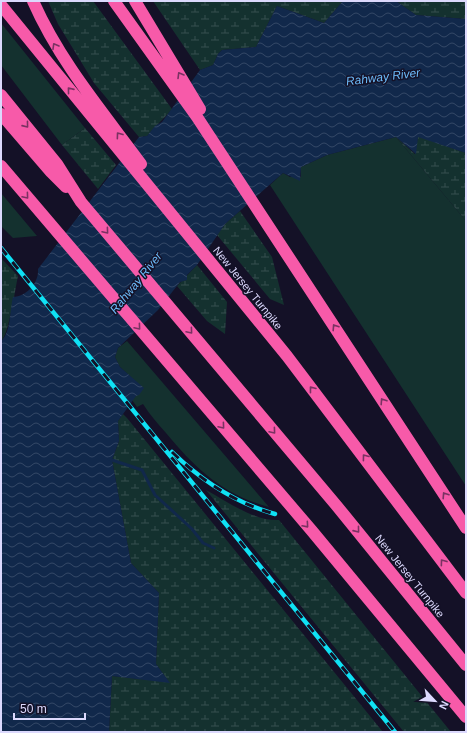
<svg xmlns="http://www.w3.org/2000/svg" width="467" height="733" font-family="Helvetica,sans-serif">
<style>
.green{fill:#14312f}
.wetland{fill:url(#wetland-marsh)}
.water{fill:url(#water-waves)}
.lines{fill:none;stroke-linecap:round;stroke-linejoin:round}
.stream{stroke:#11284b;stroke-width:3}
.highway{stroke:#f75aa9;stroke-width:12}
.rail-casing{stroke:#0fe1f4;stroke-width:4.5}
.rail{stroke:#141127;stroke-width:3;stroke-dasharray:9;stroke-linecap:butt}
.oneway{stroke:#7a3262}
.labels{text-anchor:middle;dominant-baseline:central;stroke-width:3;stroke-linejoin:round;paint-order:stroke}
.street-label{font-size:11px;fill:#dcd9fd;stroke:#141127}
.water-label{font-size:12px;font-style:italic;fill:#6cbaf8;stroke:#141127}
</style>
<defs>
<pattern id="wetland-marsh" width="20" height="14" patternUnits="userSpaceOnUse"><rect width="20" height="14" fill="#14312f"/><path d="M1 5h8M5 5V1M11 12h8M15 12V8" fill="none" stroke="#364e4e"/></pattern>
<pattern id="water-waves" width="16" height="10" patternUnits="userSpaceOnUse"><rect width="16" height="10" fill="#11284b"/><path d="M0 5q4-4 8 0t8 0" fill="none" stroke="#334766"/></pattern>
</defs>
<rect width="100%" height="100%" fill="#141127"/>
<path class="green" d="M1,23L85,128L62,145L1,65Z
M396,137L466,221V486L270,185L283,173L290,177H301V167L327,155Z
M1,194V193L37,236L13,238L1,226Z
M127,341L269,507C223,495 195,468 166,433C158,424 150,415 143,404L137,407L132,400L143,388L120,367L115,357L118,348Z"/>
<path class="wetland" d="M48,1H93L172,109C164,119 155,126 147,136L139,137L94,83L58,24Z
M153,1H343L324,23L277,6L256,47L222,50L218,54L213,65L200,70Z
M396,1H466V19L416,15Z
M85,128L116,165L98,189L62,145Z
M418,136L466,153V221L396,137L415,154Z
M240,211L272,257L284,305L270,299L217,235L225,224Z
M1,258L18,276C15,289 9,335 1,341Z
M197,265L227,302L225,334L207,321L177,286Z
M123,414L127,418L383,732H109L112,676L169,682L156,664L159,593L131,563L112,460L119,441L118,421Z
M206,490C228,502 254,521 279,520L451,732H404Z"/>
<path class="water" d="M343,1H396L416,15L466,19V153L418,137L416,154L396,137L327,155L301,167L300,181L283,173L225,224L197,265L187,275V280L180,282L158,310L118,348L115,357L120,367L144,388L139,395L136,396L118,421L119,441L112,460L131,563L159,593L156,664L170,683L112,676L109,732H1V341C11,333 10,308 13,297C27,296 39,283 38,269L139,137L147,136L155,126L162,122L200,70L213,65L218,54L222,50L256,47L277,6L324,23Z"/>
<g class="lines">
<path class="stream" d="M109,459L142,470L155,495L192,529L203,543L214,548"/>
<path class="highway" d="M33,1C60,62 102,111 141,164
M114,1L197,117L466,528
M135,1L200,109
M1,5L287,356L466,593
M1,95L57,164L81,202L336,505L466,665
M1,114L51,172L66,187
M1,166L312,531L466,717"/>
<g class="rail-casing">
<path id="rail" d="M1,248L395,732
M172,452C202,481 235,503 275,514"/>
</g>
<use href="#rail" class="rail"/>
</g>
<defs><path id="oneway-chevron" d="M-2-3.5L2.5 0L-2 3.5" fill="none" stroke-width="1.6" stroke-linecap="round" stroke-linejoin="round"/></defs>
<g class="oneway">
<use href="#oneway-chevron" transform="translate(55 46) rotate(-120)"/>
<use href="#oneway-chevron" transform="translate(180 75) rotate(-121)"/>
<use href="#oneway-chevron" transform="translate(70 90) rotate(-129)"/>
<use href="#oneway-chevron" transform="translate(26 125) rotate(51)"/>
<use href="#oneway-chevron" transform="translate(119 135) rotate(-126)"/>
<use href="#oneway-chevron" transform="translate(26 196) rotate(50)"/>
<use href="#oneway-chevron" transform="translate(106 231) rotate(50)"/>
<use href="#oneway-chevron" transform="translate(138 327) rotate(50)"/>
<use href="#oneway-chevron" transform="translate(335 327) rotate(-123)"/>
<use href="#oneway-chevron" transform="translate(190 331) rotate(50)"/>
<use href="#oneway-chevron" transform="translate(312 389) rotate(-128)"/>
<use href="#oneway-chevron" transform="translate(383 401) rotate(-123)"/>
<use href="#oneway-chevron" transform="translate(222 426) rotate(50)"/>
<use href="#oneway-chevron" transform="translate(273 431) rotate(50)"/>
<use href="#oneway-chevron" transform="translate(365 457) rotate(-127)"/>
<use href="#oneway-chevron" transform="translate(445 495) rotate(-123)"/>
<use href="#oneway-chevron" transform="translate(306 525) rotate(49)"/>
<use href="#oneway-chevron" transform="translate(357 530) rotate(51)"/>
<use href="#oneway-chevron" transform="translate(443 562) rotate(-126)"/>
</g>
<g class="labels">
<g class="street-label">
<text transform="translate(248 288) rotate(51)">New Jersey Turnpike</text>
<text transform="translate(410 576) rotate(51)">New Jersey Turnpike</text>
</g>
<g class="water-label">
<text transform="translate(383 77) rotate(-7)">Rahway River</text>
<text transform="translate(136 283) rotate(-51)">Rahway River</text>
</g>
</g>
<rect width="467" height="733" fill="none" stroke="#dcd9fd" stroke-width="4"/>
<g transform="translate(435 701) rotate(116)" stroke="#141127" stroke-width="3" paint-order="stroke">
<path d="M0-3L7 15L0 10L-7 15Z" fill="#dcd9fd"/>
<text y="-6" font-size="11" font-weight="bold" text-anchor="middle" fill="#dcd9fd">N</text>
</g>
<path d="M14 713v6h71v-6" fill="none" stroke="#dcd9fd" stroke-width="2"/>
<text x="20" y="713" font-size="12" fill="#dcd9fd" stroke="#141127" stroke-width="3" paint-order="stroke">50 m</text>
</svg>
